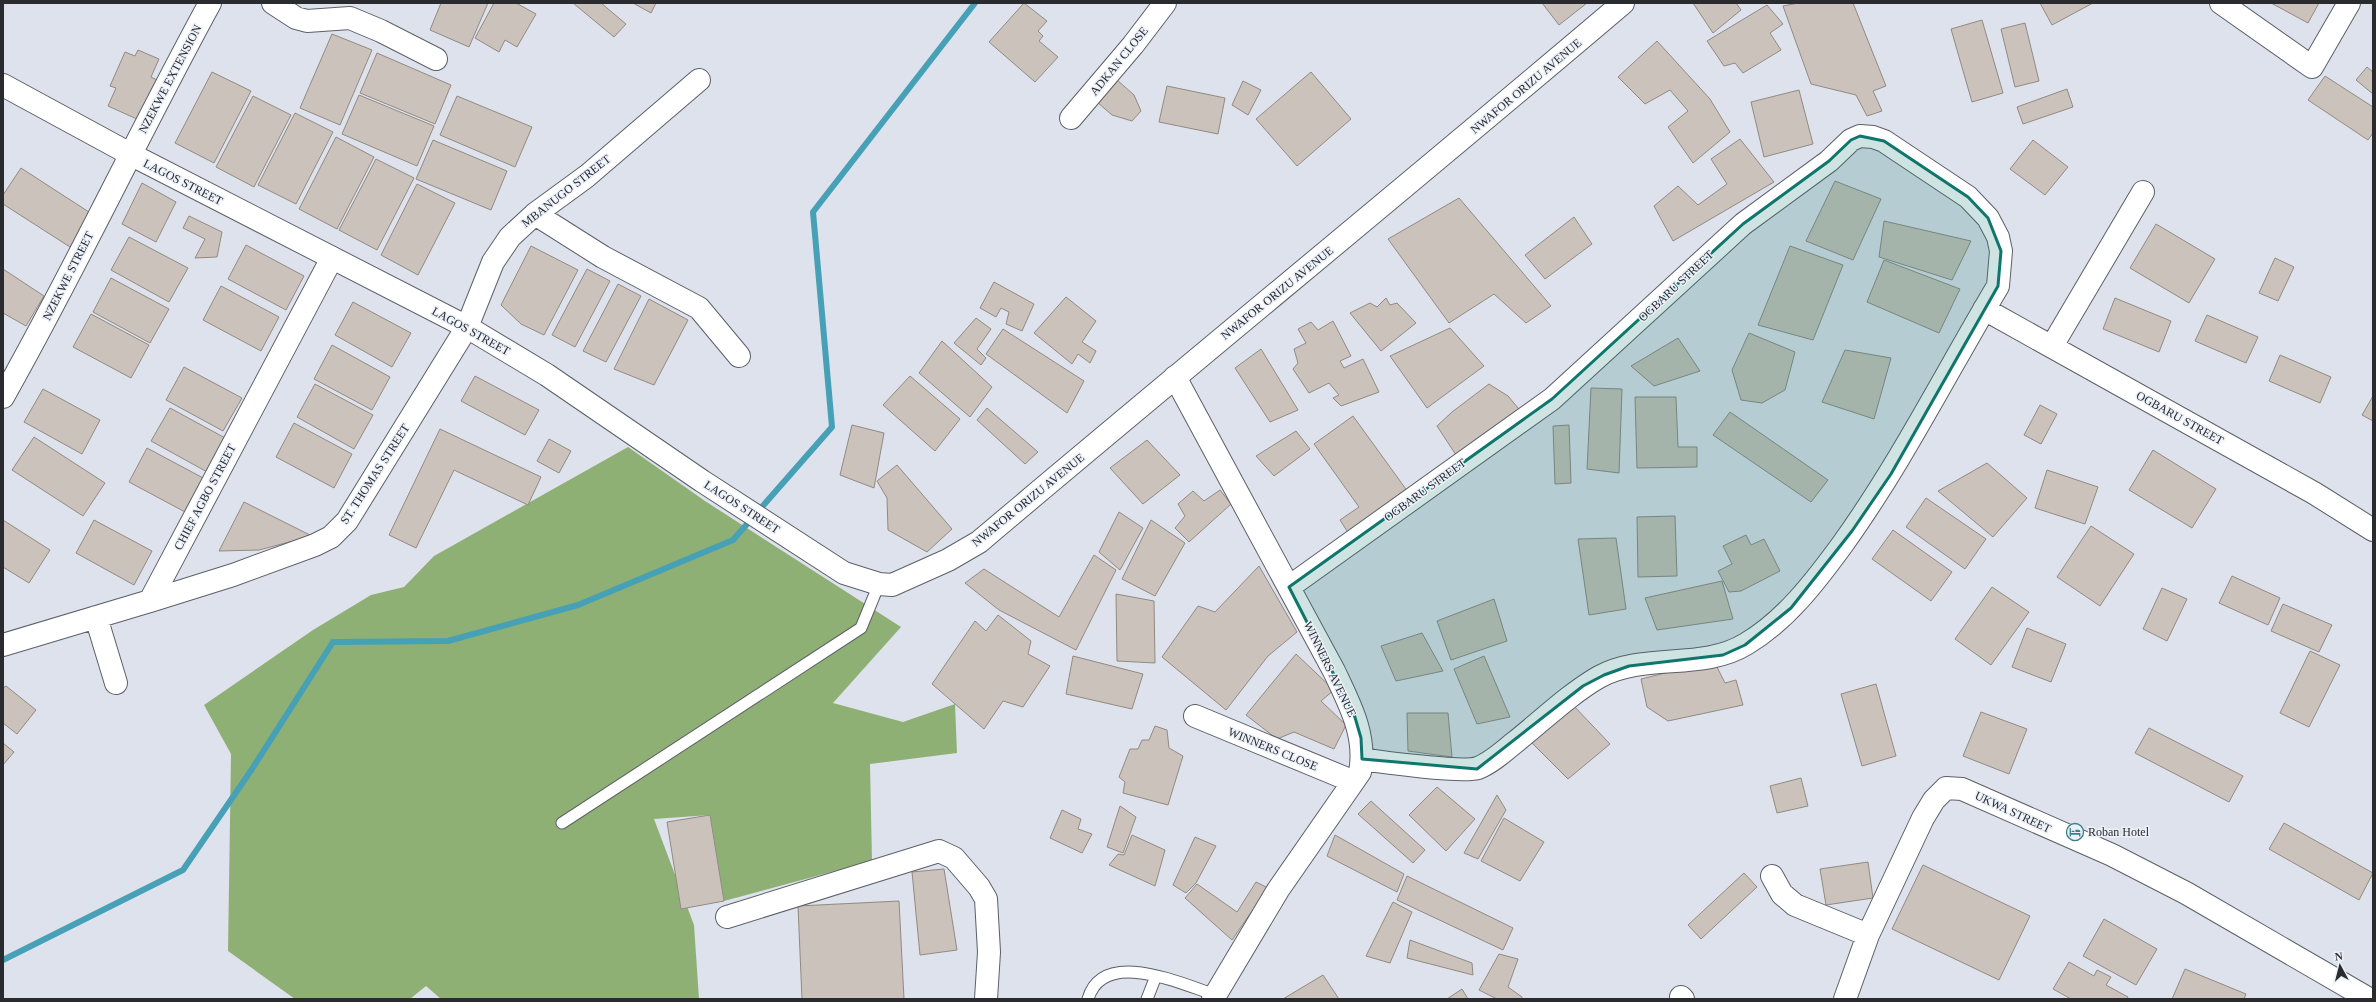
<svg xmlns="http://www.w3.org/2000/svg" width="2376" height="1002" font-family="'Times New Roman',serif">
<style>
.forest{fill:#8fb074}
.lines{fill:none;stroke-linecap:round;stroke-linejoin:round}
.stream{stroke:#46a0b6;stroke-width:6}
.building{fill:#cbc3bb;stroke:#918a83}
.service-casing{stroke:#5c6068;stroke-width:13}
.minor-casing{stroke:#5c6068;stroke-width:24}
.tertiary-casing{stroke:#5c6068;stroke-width:24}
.service{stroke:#fff;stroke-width:11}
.minor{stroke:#fff;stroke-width:22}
.tertiary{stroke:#fff;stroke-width:22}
.marked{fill:#0f766e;fill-opacity:0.2;stroke:#0f766e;stroke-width:3;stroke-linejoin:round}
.labels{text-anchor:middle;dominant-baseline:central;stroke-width:3;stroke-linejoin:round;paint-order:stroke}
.street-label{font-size:12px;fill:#292b2e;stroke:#ebf0f9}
.poi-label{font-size:12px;fill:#292b2e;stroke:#ebf0f9;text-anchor:start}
</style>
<rect width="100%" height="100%" fill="#dee2ec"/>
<path class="forest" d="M628,447L705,501L901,627L833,703L903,722L955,704L957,753L870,764L872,861L724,901L710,815L654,819L694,925L699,999H441L426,986L410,999H295L228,951L231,754L204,705L313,630L371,595L404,587L434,556Z"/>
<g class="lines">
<path class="stream" d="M3,960L183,870L252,769L333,642L448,641L578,605L733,540L832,427L813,212L975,3"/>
</g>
<path class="building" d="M441,3H488L469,47L430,30Z
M494,3H516L536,14L517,47L505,40L499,52L475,38Z
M573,3H601L626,24L614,37Z
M633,3H656L651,13Z
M1024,3L1047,21L1038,31L1043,36L1039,41L1058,57L1035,82L989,42Z
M1542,3H1587L1559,25Z
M1693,3H1736L1741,10L1713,33Z
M1798,3H1853L1886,86L1873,91L1882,111L1867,116L1856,95L1811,84L1783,6Z
M2040,3H2093L2052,25Z
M2271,3H2319L2308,23Z
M1767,5L1783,24L1770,33L1781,50L1743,73L1735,63L1724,66L1707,41Z
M1982,20L2003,93L1972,102L1951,29Z
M2025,23L2039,81L2015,87L2001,29Z
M332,34L372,50L340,125L300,108Z
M1657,41L1710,99L1730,132L1693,163L1668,127L1688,111L1670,90L1645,104L1618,77Z
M138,50L159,59L151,77L157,80L139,120L108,106L116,88L110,86L125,52L135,56Z
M377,53L451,85L435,124L360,93Z
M2367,67L2373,72V94L2356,80Z
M212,72L251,91L214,163L175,143Z
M1311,72L1351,119L1297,166L1256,119Z
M2325,76L2373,107V133L2368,140L2308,100Z
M1116,79L1134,95L1141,111L1132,121L1112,115L1097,102Z
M1243,81L1261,90L1248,115L1232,105Z
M1167,86L1225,98L1218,134L1159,122Z
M2067,89L2073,107L2023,124L2017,107Z
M1799,90L1813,144L1764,157L1751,102Z
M359,95L434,126L417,166L342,134Z
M253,96L291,115L254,187L216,167Z
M457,96L532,127L515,167L440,135Z
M295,113L333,132L296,204L258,185Z
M336,137L374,157L337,229L299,209Z
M1740,139L1774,182L1673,241L1654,206L1678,186L1698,205L1727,184L1711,159Z
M433,140L507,171L491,210L416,179Z
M2033,140L2068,167L2045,195L2010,169Z
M376,159L414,178L377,250L339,230Z
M21,168L92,214L70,247L3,204V195Z
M1835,181L1881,199L1853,260L1806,241Z
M142,183L176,202L156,242L122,224Z
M417,184L455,203L418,275L381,255Z
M1459,198L1551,306L1526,323L1494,294L1449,323L1388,239Z
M189,216L222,232L217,257L195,258L205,239L183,228Z
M1574,217L1592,244L1545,279L1525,255Z
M1884,221L1971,241L1952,280L1879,257Z
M2156,224L2215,259L2189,303L2130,268Z
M129,237L188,268L169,302L111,270Z
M246,245L304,276L286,310L228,279Z
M531,246L578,270L544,335L521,324L501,305Z
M1790,246L1843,265L1813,340L1758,325Z
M2275,258L2294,267L2278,301L2259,293Z
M1884,260L1960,289L1939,333L1867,302Z
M3,269L44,296L26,326L3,313Z
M587,269L610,281L575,347L552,335Z
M111,278L169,309L150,343L93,312Z
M994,282L1034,304L1022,331L1006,324L1009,312L1001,308L996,317L980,308Z
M618,284L641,296L606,362L583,351Z
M221,286L279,317L261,351L203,320Z
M1066,297L1096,321L1082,342L1096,351L1090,363L1078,354L1072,364L1034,333Z
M1386,298L1390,305L1397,303L1416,323L1381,351L1350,313L1370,303L1377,307Z
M2115,298L2171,321L2159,352L2103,329Z
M649,299L688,320L654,385L614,369Z
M353,302L411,333L392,367L335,335Z
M91,314L149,345L131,378L73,347Z
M2207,315L2258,337L2246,363L2195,341Z
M976,318L991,329L977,349L986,358L981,365L954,343Z
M1333,321L1351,356L1340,361L1344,368L1363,359L1379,392L1341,406L1333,398L1339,395L1329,383L1309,393L1293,369L1298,363L1294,349L1306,343L1298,329L1311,322L1318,330Z
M1450,328L1484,366L1427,408L1390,356Z
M1003,329L1084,381L1067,413L986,354Z
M1749,333L1795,352L1785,390L1762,403L1741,400L1732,370Z
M1678,338L1700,371L1654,386L1631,366Z
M942,341L992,387L970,417L919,373Z
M332,345L390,377L372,410L314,379Z
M1261,349L1298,410L1270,422L1235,368Z
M1845,350L1891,358L1874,419L1822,402Z
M2280,355L2331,377L2320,403L2269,381Z
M184,367L242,398L223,431L166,400Z
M475,376L539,410L525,435L461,401Z
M910,376L960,419L935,451L883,405Z
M315,384L373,415L354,449L297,417Z
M1489,384L1508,396L1524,415L1456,455L1437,426L1452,412Z
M1591,388L1622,389L1619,473L1587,469Z
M43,389L100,420L82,454L24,422Z
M2373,396V421L2362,415Z
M1635,397H1676L1678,447H1697V467L1637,468Z
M2040,405L2057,414L2041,444L2024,435Z
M170,408L227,439L209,473L151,441Z
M987,408L1038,452L1025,464L977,420Z
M1730,412L1828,480L1811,502L1713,435Z
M1353,416L1408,492L1349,534L1340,520L1359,507L1314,444Z
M294,423L352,454L334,488L276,457Z
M852,425L884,433L874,488L840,475Z
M1569,425L1571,483L1555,484L1553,426Z
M440,429L541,477L528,505L454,470L416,548L389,535Z
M1296,431L1310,449L1274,476L1256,456Z
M34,437L105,483L83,516L12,470Z
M549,439L571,451L559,473L537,461Z
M1147,440L1180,475L1143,504L1110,468Z
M147,448L205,479L187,513L129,482Z
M2153,450L2216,489L2192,528L2129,490Z
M1987,463L2027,498L1993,537L1938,491Z
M897,465L952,529L927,552L888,530L887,498L877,481Z
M2047,470L2098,487L2085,524L2035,508Z
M1220,490L1231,504L1189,542L1175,528L1185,516L1178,504L1193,491L1204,501Z
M1926,498L1986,539L1965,569L1906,527Z
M244,502L312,536L259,550L219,551Z
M1119,512L1143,528L1120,570L1099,552Z
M1675,516L1677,576L1638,577L1637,517Z
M3,520L50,550L29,583L3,567Z
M94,520L152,551L134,585L76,553Z
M1151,520L1185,543L1155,596L1122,579Z
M2091,526L2134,554L2100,606L2057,577Z
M1893,530L1952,572L1931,601L1872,559Z
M1746,535L1751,545L1764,539L1780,571L1741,591L1729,592L1718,571L1732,564L1723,546Z
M1616,538L1626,609L1589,615L1578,539Z
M1094,555L1116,570L1076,650L999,610L965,583L984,569L1059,617Z
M1259,566L1297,632L1268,656L1226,710L1162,657L1198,606L1215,612Z
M2232,576L2280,598L2268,625L2219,603Z
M1722,581L1733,619L1657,630L1645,598Z
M1992,587L2029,612L1991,665L1955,639Z
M2162,588L2187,599L2167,641L2143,629Z
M1116,594L1154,601L1155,663L1117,661Z
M1494,599L1507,641L1451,660L1437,621Z
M2283,604L2332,625L2319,652L2271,631Z
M998,615L1031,641L1028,654L1050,666L1023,707L1003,701L984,729L932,684L975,621L986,631Z
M2027,628L2066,644L2051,682L2012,667Z
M1422,633L1443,671L1396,681L1381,646Z
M2310,651L2340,665L2309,727L2280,713Z
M1296,654L1334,690L1321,701L1346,725L1334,749L1294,732L1277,739L1246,715Z
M1073,656L1143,674L1132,709L1066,694Z
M1484,656L1510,717L1477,724L1454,669Z
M1714,661L1725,683L1736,680L1743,705L1668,721L1647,707L1641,679Z
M1876,684L1896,756L1862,766L1841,694Z
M6,686L36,710L17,734L3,723V688Z
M1572,704L1610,744L1568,779L1526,737Z
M1981,712L2027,729L2009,774L1963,756Z
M1407,713H1448L1452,757L1408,751Z
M1155,726L1167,730L1169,748L1183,756L1168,805L1123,793L1125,782L1119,777L1130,749H1138L1142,740H1149Z
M2149,728L2243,776L2229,802L2135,753Z
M3,743L14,752L3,765Z
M1801,778L1808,806L1777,813L1770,786Z
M1437,787L1475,819L1446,851L1409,815Z
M1497,795L1506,810L1478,859L1464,853Z
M1371,801L1425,850L1413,863L1358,814Z
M1120,806L1136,817L1123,853L1107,847Z
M1062,810L1081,819L1078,829L1092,834L1082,853L1050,838Z
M710,815L724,901L681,909L667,822Z
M1504,818L1544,842L1520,881L1481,861Z
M2284,823L2373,873L2359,900L2269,849Z
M1132,835L1165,850L1155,886L1109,865L1118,854L1124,855Z
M1335,835L1404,874L1397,892L1327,856Z
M1195,837L1216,846L1196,883L1186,893L1173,885Z
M1868,862L1873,898L1826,905L1820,869Z
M1923,865L2030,916L1999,980L1892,929Z
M944,869L957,950L920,955L912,872Z
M1744,873L1757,887L1701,939L1688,925Z
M1407,876L1513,928L1503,950L1397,900Z
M1256,882L1268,888L1232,940L1185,898L1197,884L1237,912Z
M899,901L904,999H802L798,906Z
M1393,902L1412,912L1390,963L1366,956Z
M2104,919L2157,949L2136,985L2083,956Z
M1410,940L1472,963L1473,975L1407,958Z
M1499,954L1518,959L1508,987L1522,997V999H1497L1479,990Z
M2069,962L2094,976L2097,970L2111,977L2106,985L2128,997L2127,999H2071L2053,989Z
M2185,969L2246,994L2244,999H2172Z
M1323,975L1339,999H1283Z
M1462,989L1468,999H1447Z"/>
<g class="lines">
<g class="service-casing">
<path id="service" d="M562,823L861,628L879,584
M1088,999C1103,947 1181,984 1216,995
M1147,999L1156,976"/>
</g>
<g class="minor-casing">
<path id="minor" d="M273,3L296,18L307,21L350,18L381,31L436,59
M2221,3L2312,67L2349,3
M1071,118L1133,45L1165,3
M535,214L603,257L699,308L739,356
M1984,309L2314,493L2373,530
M2052,346L2143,192
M1175,377L1334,671C1349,703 1367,735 1360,772L1278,890L1213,999
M3,397C76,268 139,133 210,3
M1289,587L1552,399L1743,224L1829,161L1851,140L1860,136L1873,137L1884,141L1968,197L1988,218L1998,237L2001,251L1998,286C1946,373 1901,463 1842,545C1815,582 1785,621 1746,644C1702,671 1644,652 1599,677C1568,695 1542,721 1514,743C1503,752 1491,763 1478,768C1463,773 1381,762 1362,759
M150,601L233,575L315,545L331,537L347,521L467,327L493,262L510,237L535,214L587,176L699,80
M96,617L116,683
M3,645L150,601L332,258
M1195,716L1352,781
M1772,876L1782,894L1795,905L1868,935
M727,917L939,851L954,858L979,887L986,899L989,952L986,999
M1681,997L1683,999
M1845,999L1868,935L1923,818L1934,800L1946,788L1962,789L2112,855L2186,893L2369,999"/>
</g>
<g class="tertiary-casing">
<path id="tertiary" d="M3,85L130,154L467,327L547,375L702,481L844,573L879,584L892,585L948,560L979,542C1193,361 1410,184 1623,3"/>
</g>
<use href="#service" class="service"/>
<use href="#minor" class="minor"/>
<use href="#tertiary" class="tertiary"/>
</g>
<path class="marked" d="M1860,136L1884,141L1968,197L1988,218L2001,251L1998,286L1891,474L1852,531L1791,608L1745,645L1723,655L1629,666L1604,675L1583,686L1477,769L1362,759L1361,738L1354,714L1289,587L1552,399L1743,224L1829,161L1851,140Z"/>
<defs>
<g id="hotel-ring" transform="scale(0.9)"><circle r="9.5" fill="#ebf0f9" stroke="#3a818b" stroke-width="1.5"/><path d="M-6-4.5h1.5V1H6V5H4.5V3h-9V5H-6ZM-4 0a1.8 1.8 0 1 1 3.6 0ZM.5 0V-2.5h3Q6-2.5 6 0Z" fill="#3a818b"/></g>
</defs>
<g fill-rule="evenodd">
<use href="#hotel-ring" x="2075" y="832"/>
</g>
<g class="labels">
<g class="street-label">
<text transform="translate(1119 61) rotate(-51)">ADKAN CLOSE</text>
<text transform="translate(170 79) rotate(-62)">NZEKWE EXTENSION</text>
<text transform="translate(1526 86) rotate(-40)">NWAFOR ORIZU AVENUE</text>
<text transform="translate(183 182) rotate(27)">LAGOS STREET</text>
<text transform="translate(566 191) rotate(-38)">MBANUGO STREET</text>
<text transform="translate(68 276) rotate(-63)">NZEKWE STREET</text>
<text transform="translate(1676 286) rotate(-43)">OGBARU STREET</text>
<text transform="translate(1277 293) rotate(-39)">NWAFOR ORIZU AVENUE</text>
<text transform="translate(471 331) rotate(29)">LAGOS STREET</text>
<text transform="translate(2180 418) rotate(29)">OGBARU STREET</text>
<text transform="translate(375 474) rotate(-57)">ST. THOMAS STREET</text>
<text transform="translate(1425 490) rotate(-36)">OGBARU STREET</text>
<text transform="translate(205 497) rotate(-62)">CHIEF AGBO STREET</text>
<text transform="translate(1028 500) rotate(-39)">NWAFOR ORIZU AVENUE</text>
<text transform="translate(742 507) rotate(33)">LAGOS STREET</text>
<text transform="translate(1330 669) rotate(64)">WINNERS AVENUE</text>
<text transform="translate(1273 749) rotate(22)">WINNERS CLOSE</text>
<text transform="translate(2013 812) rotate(25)">UKWA STREET</text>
</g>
<g class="poi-label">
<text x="2088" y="832">Roban Hotel</text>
</g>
</g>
<rect width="2376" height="1002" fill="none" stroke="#292b2e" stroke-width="8"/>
<g transform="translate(2340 966) rotate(353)" stroke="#ebf0f9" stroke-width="3" paint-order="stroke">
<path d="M0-3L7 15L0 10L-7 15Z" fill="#292b2e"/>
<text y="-6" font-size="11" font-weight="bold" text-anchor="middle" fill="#292b2e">N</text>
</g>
</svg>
